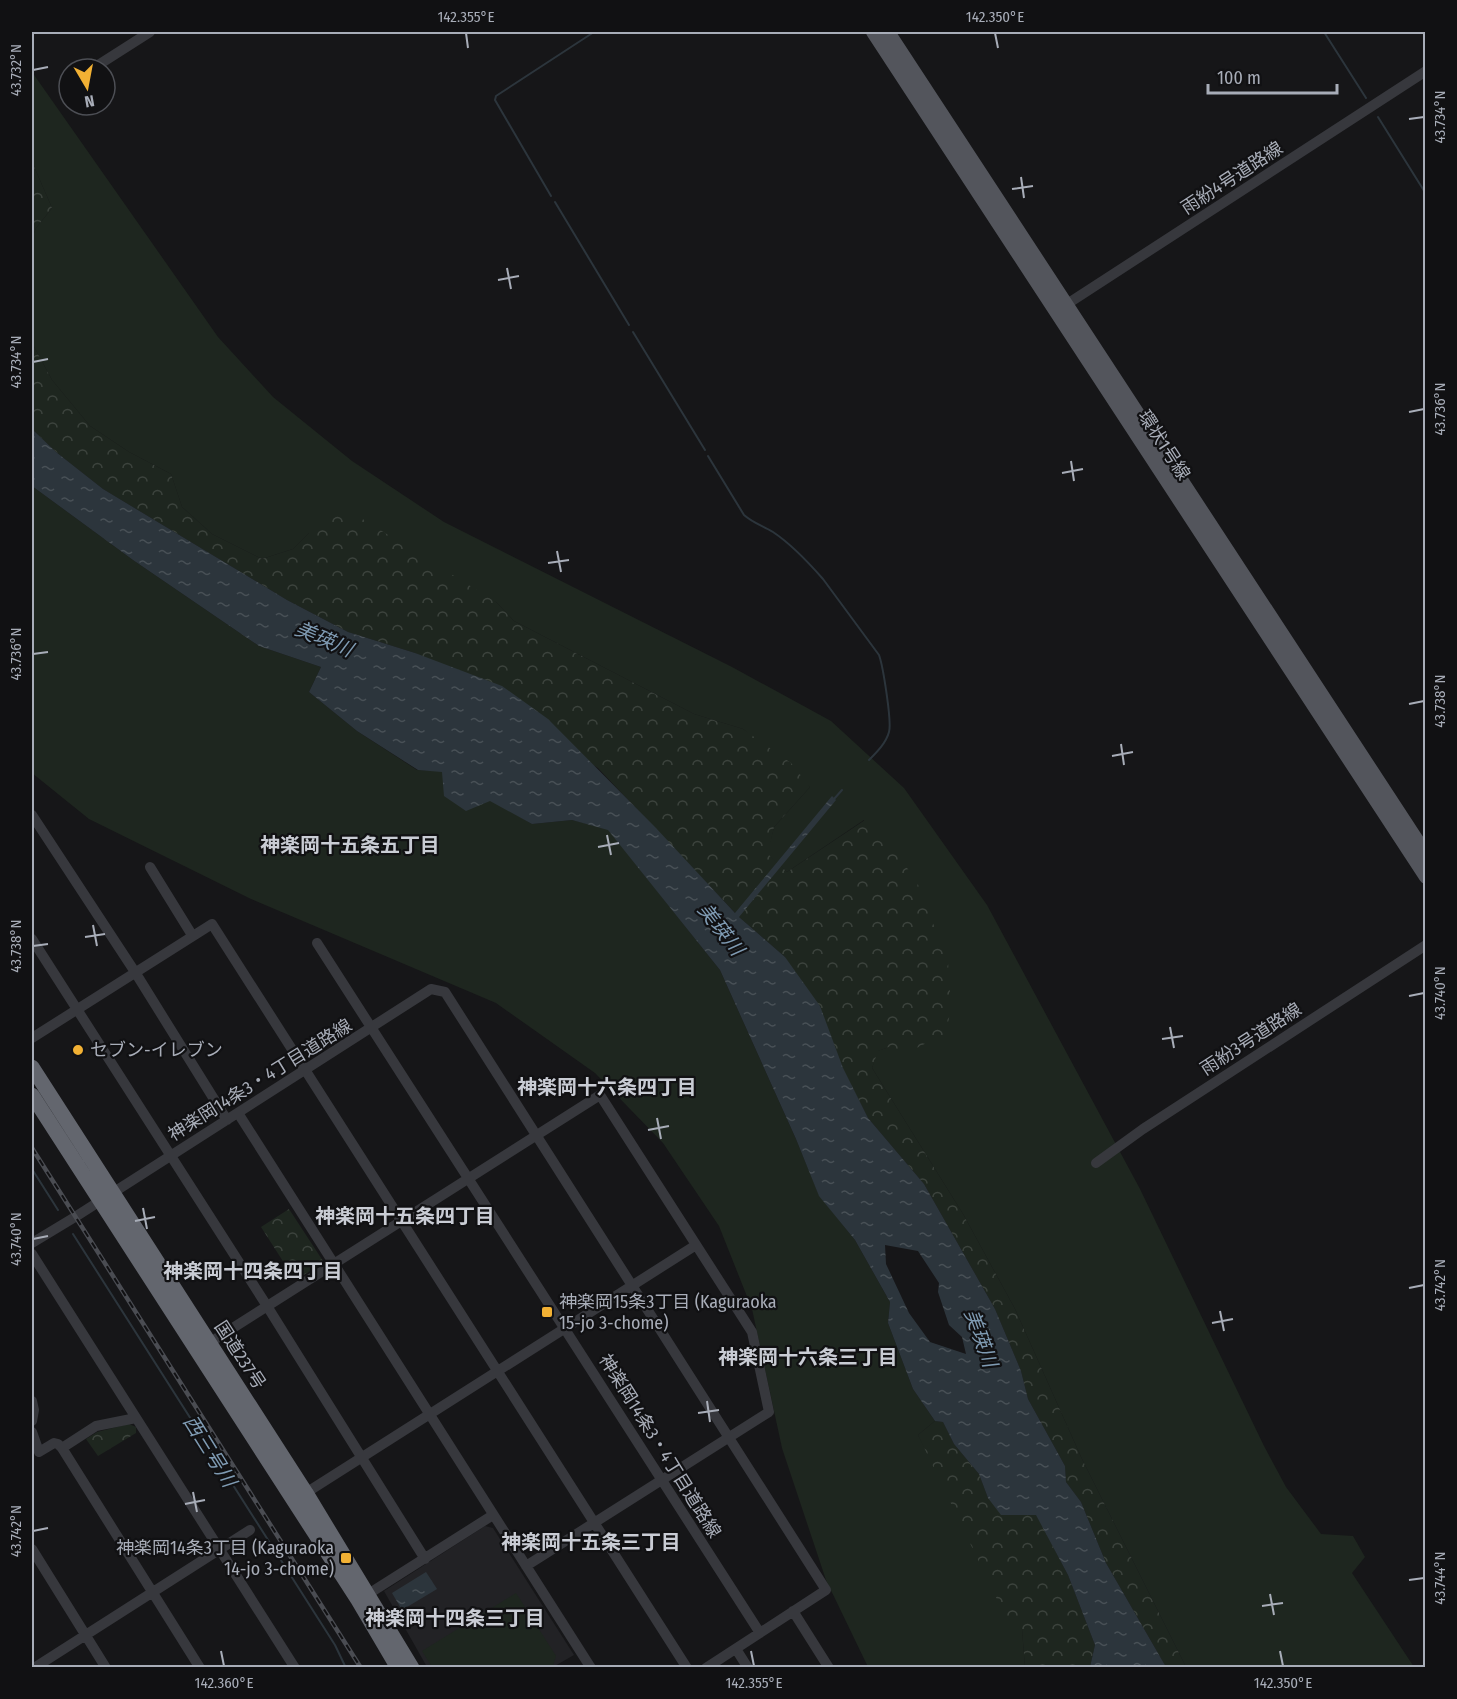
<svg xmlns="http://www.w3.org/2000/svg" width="1457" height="1699" font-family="'Fira Sans Condensed','Noto Sans JP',sans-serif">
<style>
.built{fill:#222225}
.green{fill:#1e261f}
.forest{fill:url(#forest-crowns)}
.water{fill:url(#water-ripples);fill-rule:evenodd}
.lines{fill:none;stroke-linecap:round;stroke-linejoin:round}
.stream{stroke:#2c353c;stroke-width:2}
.minor{stroke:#37383d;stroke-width:10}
.major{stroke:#53555c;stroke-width:14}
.highway{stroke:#63666e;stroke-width:15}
.rail-casing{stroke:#4a4c52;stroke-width:4.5}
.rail{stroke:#111113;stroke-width:2;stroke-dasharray:7;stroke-linecap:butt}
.ticks{fill:none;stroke:#a8adb8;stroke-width:2}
.poi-dot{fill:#f2b134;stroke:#111113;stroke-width:2}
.labels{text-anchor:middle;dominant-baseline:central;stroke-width:4.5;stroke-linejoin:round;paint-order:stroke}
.street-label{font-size:18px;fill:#a8adb8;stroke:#111113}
.poi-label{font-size:18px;fill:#a8adb8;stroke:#111113;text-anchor:start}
.water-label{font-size:20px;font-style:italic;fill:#7f9bb3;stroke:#111113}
.neighbourhood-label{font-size:20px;font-weight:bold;fill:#c9ccd4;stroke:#111113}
.neatline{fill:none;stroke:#a8adb8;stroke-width:2}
.ticks-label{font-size:15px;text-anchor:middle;fill:#a8adb8}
</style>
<defs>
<pattern id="forest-crowns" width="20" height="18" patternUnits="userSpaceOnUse" patternTransform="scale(1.5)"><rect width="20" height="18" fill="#1e261f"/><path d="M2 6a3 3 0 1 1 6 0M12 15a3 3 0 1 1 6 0" fill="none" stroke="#3c433d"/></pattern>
<pattern id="water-ripples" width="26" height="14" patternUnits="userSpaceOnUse" patternTransform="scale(1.5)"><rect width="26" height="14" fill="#2c353c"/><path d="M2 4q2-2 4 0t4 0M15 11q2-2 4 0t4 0" fill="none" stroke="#485056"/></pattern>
</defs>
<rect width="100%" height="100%" fill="#161618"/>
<path class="built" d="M485,1526L493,1528L574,1655L553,1667H427L384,1591Z"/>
<path class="green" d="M32,72L218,337L273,397L352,461L444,522L732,667L831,721L904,788L987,905L1140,1189L1264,1446L1286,1487L1321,1534L1353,1536L1365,1557L1352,1573L1414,1667H1186L1081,1457L1015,1309L963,1214L872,1068L877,1051L889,1047L864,820L787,872L767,854L774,827L810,787L743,729L694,714L514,621L496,602L309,533L293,549L262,559L212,534L182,507L171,474L129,452L90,426L52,380L32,343V238L36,228L52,208L32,162Z
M32,486L133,560L259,646L321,667L309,692L357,731L417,770L442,771L532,824L572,820L608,829L720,970L796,1139L819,1195L855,1240L890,1302L888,1323L913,1389L935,1421L918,1435L1022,1629L1025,1667H868L826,1580L782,1448L752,1309L719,1226L663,1143L595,1073L496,1003L251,899L89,819L32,773Z
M516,1593L556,1656L553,1666L432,1667L422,1651Z"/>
<path class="forest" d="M32,162L52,208L36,228L32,238Z
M32,343L52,380L90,426L129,452L171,474L182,507L212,534L262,559L293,549L309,533L340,514L361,518L496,602L514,621L694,714L743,729L791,763L810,787L774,827L768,854L787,872L865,820L878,827L917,882L948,962L951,1008L946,1033L903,1055L889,1047L878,1051L872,1068L963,1214L1015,1309L1081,1457L1186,1667H1166L1106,1563L1081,1502L1066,1482L1065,1466L1028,1399L1021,1371L995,1309L924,1184L868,1118L785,957L739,917L598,768L415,653L348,632L287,600L103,489L56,452L32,429Z
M289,1209L323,1261L322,1264L295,1280L261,1227Z
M935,1421L943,1422L954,1444L979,1474L988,1498L1036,1514L1068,1575L1095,1645L1090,1667H1025L1022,1629L1006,1618L918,1435Z
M129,1424L136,1427V1433L98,1456L86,1439L97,1432Z"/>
<path class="water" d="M32,429L56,452L103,489L287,600L348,632L415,653L502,686L548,719L655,827L735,913L832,796L836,800L739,917L785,957L820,1006L843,1068L868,1118L924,1184L995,1309L1021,1371L1028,1399L1065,1466L1066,1482L1081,1502L1106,1563L1166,1667H1090L1095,1645L1068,1575L1036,1515H1001L988,1498L979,1474L954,1444L943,1422L935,1421L913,1389L888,1323L890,1302L855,1240L819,1196L796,1139L720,970L608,830L572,820L532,824L490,801L466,811L444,796L442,772L418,770L357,731L309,692L321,667L259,646L133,560L32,486ZM885,1245L918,1251L939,1283L938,1292L949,1325L962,1337L966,1354L930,1342L909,1313L886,1264Z
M426,1572L437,1589L402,1610L392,1593Z"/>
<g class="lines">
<path class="stream" d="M1324,32L1366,98
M1378,117L1426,194
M551,196L495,100L496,96L594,32
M555,202L629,325
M633,332L705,450
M708,456L744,515C753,523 763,526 773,532C791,544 809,563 823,579L879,655C883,666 892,722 889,732C886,743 877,752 869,760
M834,799L842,790
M32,1169L58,1210
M73,1234L335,1645L346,1668"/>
<path class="minor" d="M92,69L150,32
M1061,308L1426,71
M32,815L135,972L227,1120
M150,867L192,935
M32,939L267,1306L425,1559
M317,943L760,1633
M32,1038L212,924L687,1668
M238,1113L591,1668
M1096,1163L1143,1129L1426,945
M32,1243L75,1217L431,989L445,992L826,1590L706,1668
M32,1254L295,1668
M206,1345L600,1095L752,1332L769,1412L526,1566
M32,1401L34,1410L32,1421
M32,1432L39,1452L54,1443L58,1444L62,1448L96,1426L136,1418
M62,1448L200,1668
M301,1496L696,1245
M32,1549L106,1668
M362,1598L493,1515
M793,1611L829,1668
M736,1649L748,1668
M34,1668L250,1530"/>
<path class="major" d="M873,32L1426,877
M888,32L1426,854"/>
<path class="highway" d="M32,1067L306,1493L412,1668
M32,1095L358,1600L398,1668"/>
<g class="rail-casing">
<path id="rail" d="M32,1148L361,1668"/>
</g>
<use href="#rail" class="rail"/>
</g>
<path class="ticks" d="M466,33L468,48M995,33L998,48M33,70L48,67M1409,119L1424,117M1021,177L1024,198M1012,189L1033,186M507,268L511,289M498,280L519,276M33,362L48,359M1409,412L1424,409M1071,461L1074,481M1062,473L1083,469M557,551L561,572M548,563L569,560M33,654L48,652M1409,704L1424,701M1121,744L1124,765M1112,756L1133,752M607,835L611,855M598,847L619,843M93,925L97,946M85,937L105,934M33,946L48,944M1409,996L1424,993M1170,1027L1174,1048M1162,1039L1183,1036M657,1118L661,1139M648,1130L669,1126M143,1208L147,1229M135,1221L155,1217M33,1239L48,1236M1409,1288L1424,1285M1220,1311L1224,1331M1212,1323L1233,1319M707,1401L710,1422M698,1413L719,1410M193,1492L197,1512M185,1504L205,1500M33,1531L48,1528M1409,1580L1424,1578M1270,1594L1274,1615M1262,1606L1283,1603M221,1651L224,1666M751,1651L754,1666M1280,1651L1283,1666"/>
<g class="poi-dot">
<circle cx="78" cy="1050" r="6"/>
<rect x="541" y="1306" width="12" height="12" rx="3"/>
<rect x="340" y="1552" width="12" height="12" rx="3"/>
</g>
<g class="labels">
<g class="street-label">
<text transform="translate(1232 178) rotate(-33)">雨紛4号道路線</text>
<text transform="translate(1164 445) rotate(57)">環状1号線</text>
<text transform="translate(1251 1039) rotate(-33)">雨紛3号道路線</text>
<text transform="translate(260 1080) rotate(-32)">神楽岡14条3・4丁目道路線</text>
<text transform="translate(240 1355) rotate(57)">国道237号</text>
<text transform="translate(660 1446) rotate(58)">神楽岡14条3・4丁目道路線</text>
</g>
<g class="poi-label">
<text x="90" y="1050">セブン-イレブン</text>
<text x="559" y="1302">神楽岡15条3丁目 (Kaguraoka<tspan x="559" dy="21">15-jo 3-chome)</tspan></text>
<text x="334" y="1548" text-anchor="end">神楽岡14条3丁目 (Kaguraoka<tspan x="334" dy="21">14-jo 3-chome)</tspan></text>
</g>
<g class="water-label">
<text transform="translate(324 639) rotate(23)">美瑛川</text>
<text transform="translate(721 929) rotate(52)">美瑛川</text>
<text transform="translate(981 1338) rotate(70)">美瑛川</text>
<text transform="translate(210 1451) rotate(58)">西三号川</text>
</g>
<g class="neighbourhood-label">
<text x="350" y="845">神楽岡十五条五丁目</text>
<text x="607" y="1087">神楽岡十六条四丁目</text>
<text x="405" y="1216">神楽岡十五条四丁目</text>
<text x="253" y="1271">神楽岡十四条四丁目</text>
<text x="808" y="1357">神楽岡十六条三丁目</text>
<text x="591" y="1542">神楽岡十五条三丁目</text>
<text x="455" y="1618">神楽岡十四条三丁目</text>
</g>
</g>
<rect width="1457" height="1699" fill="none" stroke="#111113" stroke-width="66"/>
<g transform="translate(87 87) rotate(170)"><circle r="28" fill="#111113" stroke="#4d4f55" stroke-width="1.5"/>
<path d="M0-4.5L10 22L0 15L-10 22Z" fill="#f2b134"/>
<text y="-9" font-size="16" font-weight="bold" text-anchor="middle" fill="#a8adb8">N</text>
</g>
<path d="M1208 84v9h129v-9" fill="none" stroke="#a8adb8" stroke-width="3"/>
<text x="1217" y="84" font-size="18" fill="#a8adb8" stroke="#111113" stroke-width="4.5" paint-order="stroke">100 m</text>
<rect x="33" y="33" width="1391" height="1633" class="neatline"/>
<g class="ticks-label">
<text x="466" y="22">142.355°E</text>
<text x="995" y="22">142.350°E</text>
<text transform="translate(16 70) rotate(-90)" y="5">43.732°N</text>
<text transform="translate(1440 117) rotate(-90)" y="5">43.734°N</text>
<text transform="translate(16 362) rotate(-90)" y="5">43.734°N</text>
<text transform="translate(1440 409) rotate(-90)" y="5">43.736°N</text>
<text transform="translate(16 654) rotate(-90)" y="5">43.736°N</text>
<text transform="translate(1440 701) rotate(-90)" y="5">43.738°N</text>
<text transform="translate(16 946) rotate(-90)" y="5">43.738°N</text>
<text transform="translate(1440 993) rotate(-90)" y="5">43.740°N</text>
<text transform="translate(16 1239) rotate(-90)" y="5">43.740°N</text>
<text transform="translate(1440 1285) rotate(-90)" y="5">43.742°N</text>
<text transform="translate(16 1531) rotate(-90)" y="5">43.742°N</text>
<text transform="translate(1440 1578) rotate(-90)" y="5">43.744°N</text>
<text x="224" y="1688">142.360°E</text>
<text x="754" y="1688">142.355°E</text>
<text x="1283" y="1688">142.350°E</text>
</g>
</svg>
